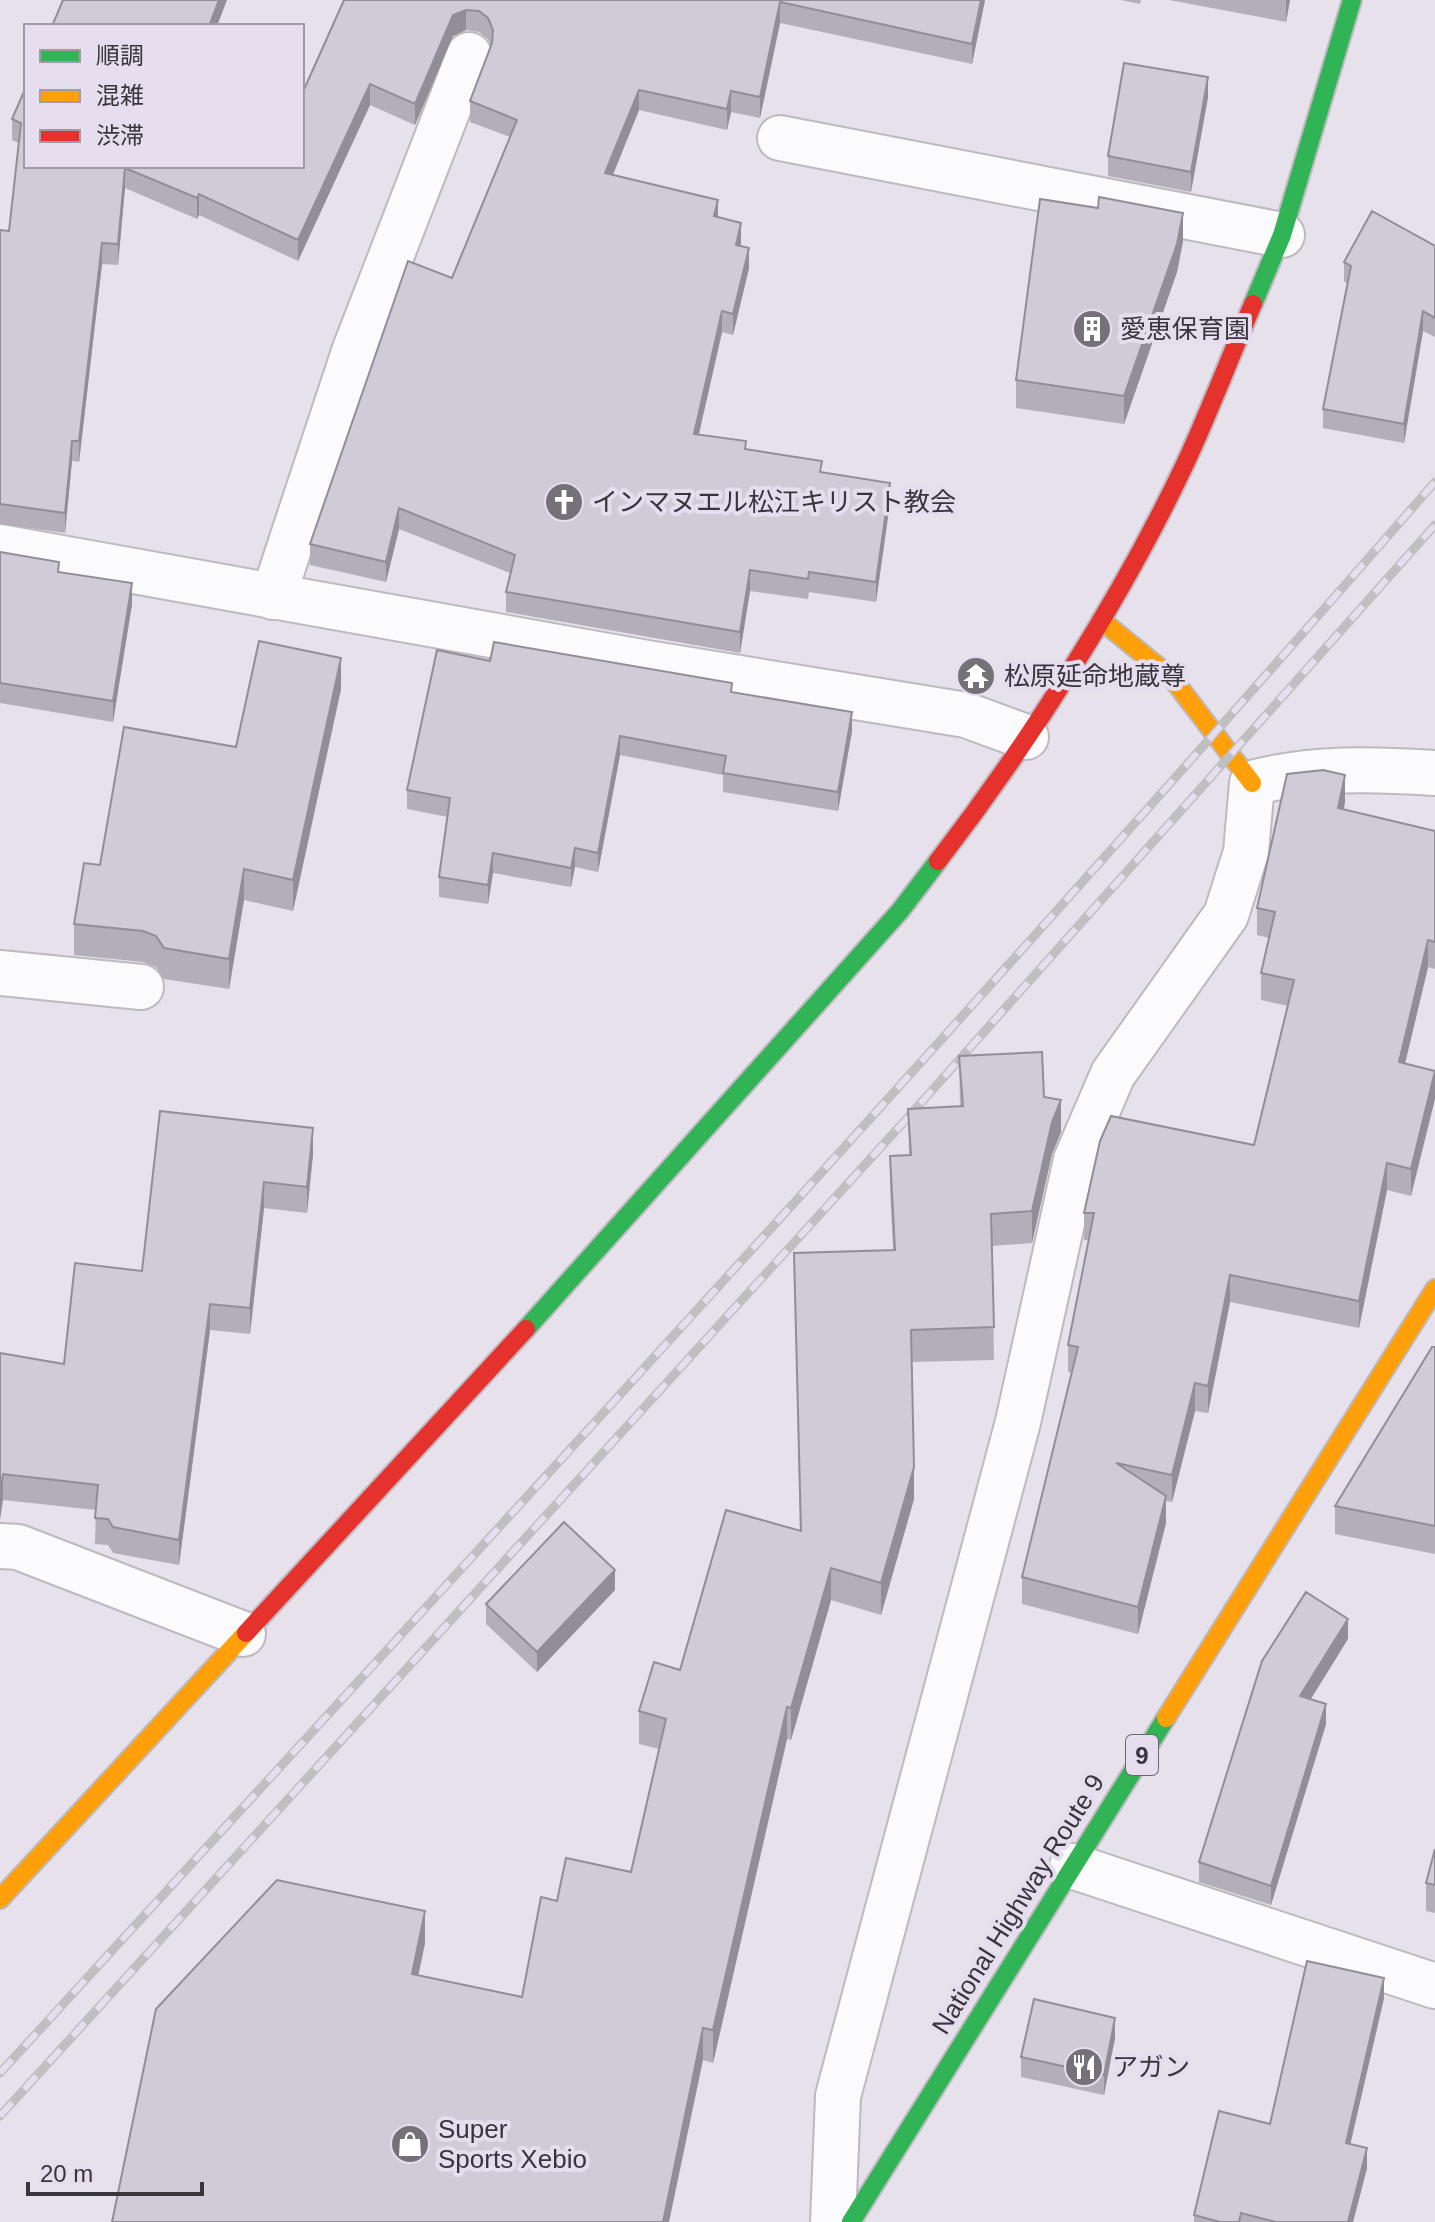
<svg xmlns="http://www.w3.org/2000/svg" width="1435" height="2222" font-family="Arial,'Noto Sans JP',sans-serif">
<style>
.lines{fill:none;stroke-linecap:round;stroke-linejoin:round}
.street-casing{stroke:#bdb9c0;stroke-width:48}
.fast-casing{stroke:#bdb9c0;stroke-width:22}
.slow-casing{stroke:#bdb9c0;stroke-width:22}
.jam-casing{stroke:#bdb9c0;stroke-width:22}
.street{stroke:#fbfafc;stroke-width:44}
.fast{stroke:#30b455;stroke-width:18}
.slow{stroke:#ff9f0a;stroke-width:18}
.jam{stroke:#e5322d;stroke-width:18}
.rail-casing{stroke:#c0bec1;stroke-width:9}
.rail{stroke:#e6ddee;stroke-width:6;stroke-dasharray:18;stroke-linecap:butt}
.wall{fill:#b4aeb9}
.shaded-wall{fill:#928d96}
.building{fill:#d1cad7;stroke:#928d96;stroke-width:2}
.labels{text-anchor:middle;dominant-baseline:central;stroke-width:8;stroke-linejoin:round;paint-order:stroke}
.shield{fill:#e6ddee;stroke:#6d6771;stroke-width:2}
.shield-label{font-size:24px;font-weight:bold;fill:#39353c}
.poi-label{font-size:26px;fill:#39353c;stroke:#e6ddee;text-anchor:start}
.street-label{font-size:26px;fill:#39353c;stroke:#e6ddee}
</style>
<rect width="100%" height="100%" fill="#e6e1ea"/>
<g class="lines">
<g class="street-casing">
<path id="street" d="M780,138L1282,235
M0,547L647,663L966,715L1026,737
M273,597L354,352L469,55
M0,973L141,987
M0,1546L18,1547L243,1634
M1072,1866L1435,1986
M833,2222L838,2096L1018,1422L1076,1160L1113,1074L1226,915L1246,852L1252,783C1313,767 1373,769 1435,773"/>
</g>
<g class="fast-casing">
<path id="fast" d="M1253,304L1282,235L1352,0
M526,1329L900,911L938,861
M851,2222L1166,1718"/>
</g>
<g class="slow-casing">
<path id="slow" d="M1101,620L1172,678L1252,783
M1166,1718L1435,1289
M0,1899L246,1633"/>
</g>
<g class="jam-casing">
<path id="jam" d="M938,861C1029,743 1123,596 1186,462C1210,410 1230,357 1253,304
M246,1633L526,1329"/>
</g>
<use href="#street" class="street"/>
<use href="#fast" class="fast"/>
<use href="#slow" class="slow"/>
<use href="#jam" class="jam"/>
<g class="rail-casing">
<path id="rail" d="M0,2073C482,1546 966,1021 1435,482
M0,2116L911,1114L1435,525"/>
</g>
<use href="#rail" class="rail"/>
</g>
<path class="wall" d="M344,0H985L972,64L780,23L760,118L731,112L727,130L639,110L613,175L718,217L741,244L740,246L749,268L733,335L722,332L699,434L822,473L890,503L876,602L809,592L808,599L750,591L740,653L506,612V592L510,573L399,529L386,582L310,565V544L452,278L510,137L470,122V101L491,46L488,39L479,32L466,30L453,36L415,125L370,105L298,261L199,215L197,219L125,188L118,265L102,264L79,462L72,461L65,533L0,524V230L9,231L19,143L12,140V119L302,166Z
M1121,0H1141L1140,4Z
M1169,0H1290L1286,22Z
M1208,97L1191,192L1108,176V156Z
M1183,241L1177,272L1124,424L1016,408V380Z
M1435,246V337L1423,331L1404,443L1323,428V409L1347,284L1344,281V262Z
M0,552L59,572L132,604L113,722L0,703Z
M490,661L732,692L852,731L838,811L723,792V775L620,755L598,872L575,867L571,887L493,873L488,904L439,897V877L448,817L407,809V790Z
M341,689L293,911L244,900L229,989L164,979L156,967L143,962L74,955V924L100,865L236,747Z
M1345,802L1344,810L1435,831V969L1428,967L1405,1063L1435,1071L1411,1196L1387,1190L1359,1328L1230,1302L1208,1413L1195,1411L1172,1502L1166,1501V1523L1138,1634L1022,1604V1577L1072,1373L1068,1372V1345L1089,1240H1084V1213L1254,1145L1288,1006L1261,1000V973L1269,938L1257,935V908Z
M959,1056L1044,1097L1061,1132L1052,1154L1032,1243L992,1246L994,1360L912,1362L914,1499L881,1615L831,1600L791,1740L787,1739L713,2063L703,2060L112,2222L425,1943L418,1975L522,1997L557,1901L631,1872L659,1749L639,1744V1711L680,1670L800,1531L794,1253L893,1250L890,1188V1156L909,1155L908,1109L960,1106Z
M160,1111L313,1154L307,1213L264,1208L250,1334L210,1330L179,1565L113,1553L108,1545L95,1544L96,1510L3,1500L0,1353L64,1364L142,1271Z
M1435,1347V1554L1335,1534V1506Z
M615,1590L537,1672L486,1624V1604Z
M1348,1639L1311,1699L1326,1724L1271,1905L1199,1882V1862Z
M1435,1849V1913L1426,1911V1883Z
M1384,1998L1350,2144L1367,2168L1353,2222H1194V2215L1270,2124Z
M1115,2038L1104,2095L1021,2077V2057Z"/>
<path class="shaded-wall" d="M219,0H227L217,26H209Z
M981,0H985L972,64V44Z
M1286,0H1290L1286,22Z
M780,2V23L760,118V97Z
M466,10V30L453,36L415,125V104L453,15Z
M1208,77V97L1191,192V172Z
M370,84V105L298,261V240Z
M639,90V110L605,194V173Z
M731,91V112L727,130V109Z
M125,168V188L118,265V244Z
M199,194V215L197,219V198Z
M718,200V220L714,216Z
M1183,213V241L1177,272L1124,424V396Z
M741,223V244L736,265V245Z
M102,243V264L79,462V441Z
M749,248V268L733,335V314Z
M722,311V332L694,455V434Z
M1423,311V331L1404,443V424Z
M72,441V461L65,533V513Z
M890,483V503L876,602V582Z
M399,508V529L386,582V562Z
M750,570V591L740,653V632Z
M132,583V604L113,722V701Z
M341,658V689L293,911V880Z
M852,712V731L838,811V792Z
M620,736V755L598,872V853Z
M1345,775V802L1338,835V808Z
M575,848V867L571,887V868Z
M493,853V873L488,904V885Z
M244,869V900L229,989V959Z
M1428,940V967L1399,1089V1062Z
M1435,1072V1099L1411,1196V1169Z
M1061,1100V1132L1052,1154L1032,1243V1211L1052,1122Z
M313,1128V1154L307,1213V1187Z
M1387,1163V1190L1359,1328V1301Z
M264,1182V1208L250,1334V1308Z
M1230,1275V1302L1208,1413V1386Z
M210,1304V1330L179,1565V1540Z
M1195,1383V1411L1172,1502V1475Z
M914,1467V1499L881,1615V1583Z
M3,1474V1500L0,1520V1494Z
M1166,1496V1523L1138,1634V1607Z
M831,1568V1600L791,1740V1708Z
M615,1570V1590L537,1672V1652Z
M1348,1619V1639L1300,1716V1696Z
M1326,1704V1724L1271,1905V1886Z
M787,1707V1739L713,2063V2030Z
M425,1911V1943L412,2006V1974Z
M1384,1978V1998L1346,2163V2143Z
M1115,2018V2038L1104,2095V2075Z
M703,2028V2060L669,2222H663Z
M1367,2148V2168L1353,2222H1348Z"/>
<path class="building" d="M63,0H219L209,26H52Z
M344,0H981L972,44L780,2L760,97L731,91L727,109L639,90L605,173L718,200L714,216L741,223L736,245L749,248L733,314L722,311L694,434L746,441L745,449L822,461L820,472L890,483L876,582L809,572L808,579L750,570L740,632L506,592L515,555L399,508L386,562L310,544L408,261L452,278L517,120L470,101L492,43L493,30L488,18L479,11L466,10L453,15L415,104L370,84L298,240L199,194L197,198L125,168L118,244L102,243L79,441H72L65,513L0,504V230L9,231L21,123L12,119L26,87V166H302V94Z
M1124,63L1208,77L1191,172L1108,156Z
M1099,197L1183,213L1177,244L1124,396L1016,380L1040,199L1098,208Z
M1372,211L1435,246V318L1423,311L1404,424L1323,409L1351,266L1344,262Z
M0,552L59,562L58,572L132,583L113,701L0,683Z
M259,641L341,658L293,880L244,869L229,959L164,948L156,936L143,931L74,924L84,863L100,865L124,727L236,747Z
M494,642L732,683L731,692L852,712L838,792L723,773L726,756L620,736L598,853L575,848L571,868L493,853L488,885L439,877L450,798L407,790L437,650L490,661Z
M1323,770L1345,775L1338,808L1435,831V942L1428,940L1399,1062L1435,1071L1411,1169L1387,1163L1359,1301L1230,1275L1208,1386L1195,1383L1172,1475L1116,1463L1166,1496L1138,1607L1022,1577L1078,1347L1068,1345L1094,1213H1084L1100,1141L1111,1116L1254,1145L1294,980L1261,973L1275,912L1257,908L1287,774Z
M1042,1052L1044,1097L1061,1100L1052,1122L1032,1211L991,1214L994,1327L911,1330L914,1467L881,1583L831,1568L791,1708L787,1707L713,2030L703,2028L663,2222H112L156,2009L277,1880L425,1911L412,1974L522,1997L541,1897L557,1901L566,1858L631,1872L666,1719L639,1711L654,1662L680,1670L726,1510L801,1531L794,1253L895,1250L890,1156L911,1155L908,1109L963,1106L959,1056Z
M160,1111L313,1128L307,1187L264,1182L250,1308L210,1304L179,1540L113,1527L108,1519L95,1518L98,1485L3,1474L0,1494V1353L64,1364L75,1263L142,1271Z
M1432,1347H1435V1526L1335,1506Z
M564,1522L615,1570L537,1652L486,1604Z
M1306,1592L1348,1619L1300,1696L1326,1704L1271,1886L1199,1862L1262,1661Z
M1435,1849V1885L1426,1883Z
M1307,1961L1384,1978L1346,2143L1367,2148L1348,2222H1276L1241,2213L1239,2222H1220L1194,2215L1219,2111L1270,2124Z
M1034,1999L1115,2018L1104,2075L1021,2057Z"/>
<defs>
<g id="building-disc" transform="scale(2)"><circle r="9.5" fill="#767179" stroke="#e6ddee"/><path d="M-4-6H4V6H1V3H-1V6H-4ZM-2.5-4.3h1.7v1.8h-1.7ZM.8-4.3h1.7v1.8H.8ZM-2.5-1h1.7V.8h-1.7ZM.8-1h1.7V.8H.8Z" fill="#fff"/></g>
<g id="church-disc" transform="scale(2)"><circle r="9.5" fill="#767179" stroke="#e6ddee"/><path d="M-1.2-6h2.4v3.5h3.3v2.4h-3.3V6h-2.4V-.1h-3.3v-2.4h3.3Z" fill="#fff"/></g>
<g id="temple-disc" transform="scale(2)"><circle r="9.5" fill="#767179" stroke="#e6ddee"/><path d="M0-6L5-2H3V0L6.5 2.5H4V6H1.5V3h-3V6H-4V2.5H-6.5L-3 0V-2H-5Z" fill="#fff"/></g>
<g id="restaurant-disc" transform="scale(2)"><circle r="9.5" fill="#767179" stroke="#e6ddee"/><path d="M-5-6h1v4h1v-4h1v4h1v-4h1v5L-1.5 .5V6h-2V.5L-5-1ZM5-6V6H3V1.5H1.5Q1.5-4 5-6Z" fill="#fff"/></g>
<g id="shop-disc" transform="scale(2)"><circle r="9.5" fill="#767179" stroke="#e6ddee"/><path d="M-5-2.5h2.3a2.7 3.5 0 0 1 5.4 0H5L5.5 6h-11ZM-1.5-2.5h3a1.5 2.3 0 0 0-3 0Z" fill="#fff"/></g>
</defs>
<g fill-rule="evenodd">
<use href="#building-disc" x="1092" y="329"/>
<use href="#church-disc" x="564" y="502"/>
<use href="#temple-disc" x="976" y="676"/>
<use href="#restaurant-disc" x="1084" y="2067"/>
<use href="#shop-disc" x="410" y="2144"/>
</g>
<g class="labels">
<rect class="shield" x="1126" y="1735" width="32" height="40" rx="6"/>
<g class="shield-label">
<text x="1142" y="1755">9</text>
</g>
<g class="poi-label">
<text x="1120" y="329">愛恵保育園</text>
<text x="592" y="502">インマヌエル松江キリスト教会</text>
<text x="1004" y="676">松原延命地蔵尊</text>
<text x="1112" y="2067">アガン</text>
<text x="438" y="2129">Super<tspan x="438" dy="30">Sports Xebio</tspan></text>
</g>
<g class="street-label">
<text transform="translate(1018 1904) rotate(-58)">National Highway Route 9</text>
</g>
</g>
<rect x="24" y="24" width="280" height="144" fill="#e6ddee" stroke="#a19aa7" stroke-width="2"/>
<rect x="40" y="50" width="40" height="12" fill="#30b455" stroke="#a19aa7" stroke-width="2"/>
<text x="96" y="64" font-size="24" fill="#39353c">順調</text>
<rect x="40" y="90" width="40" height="12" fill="#ff9f0a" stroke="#a19aa7" stroke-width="2"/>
<text x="96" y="104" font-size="24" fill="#39353c">混雑</text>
<rect x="40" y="130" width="40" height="12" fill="#e5322d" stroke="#a19aa7" stroke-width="2"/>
<text x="96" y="144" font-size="24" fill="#39353c">渋滞</text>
<path d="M28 2182v12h174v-12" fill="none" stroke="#39353c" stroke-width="4"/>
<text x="40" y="2182" font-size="24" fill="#39353c" stroke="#e6ddee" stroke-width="6" paint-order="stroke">20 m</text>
</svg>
